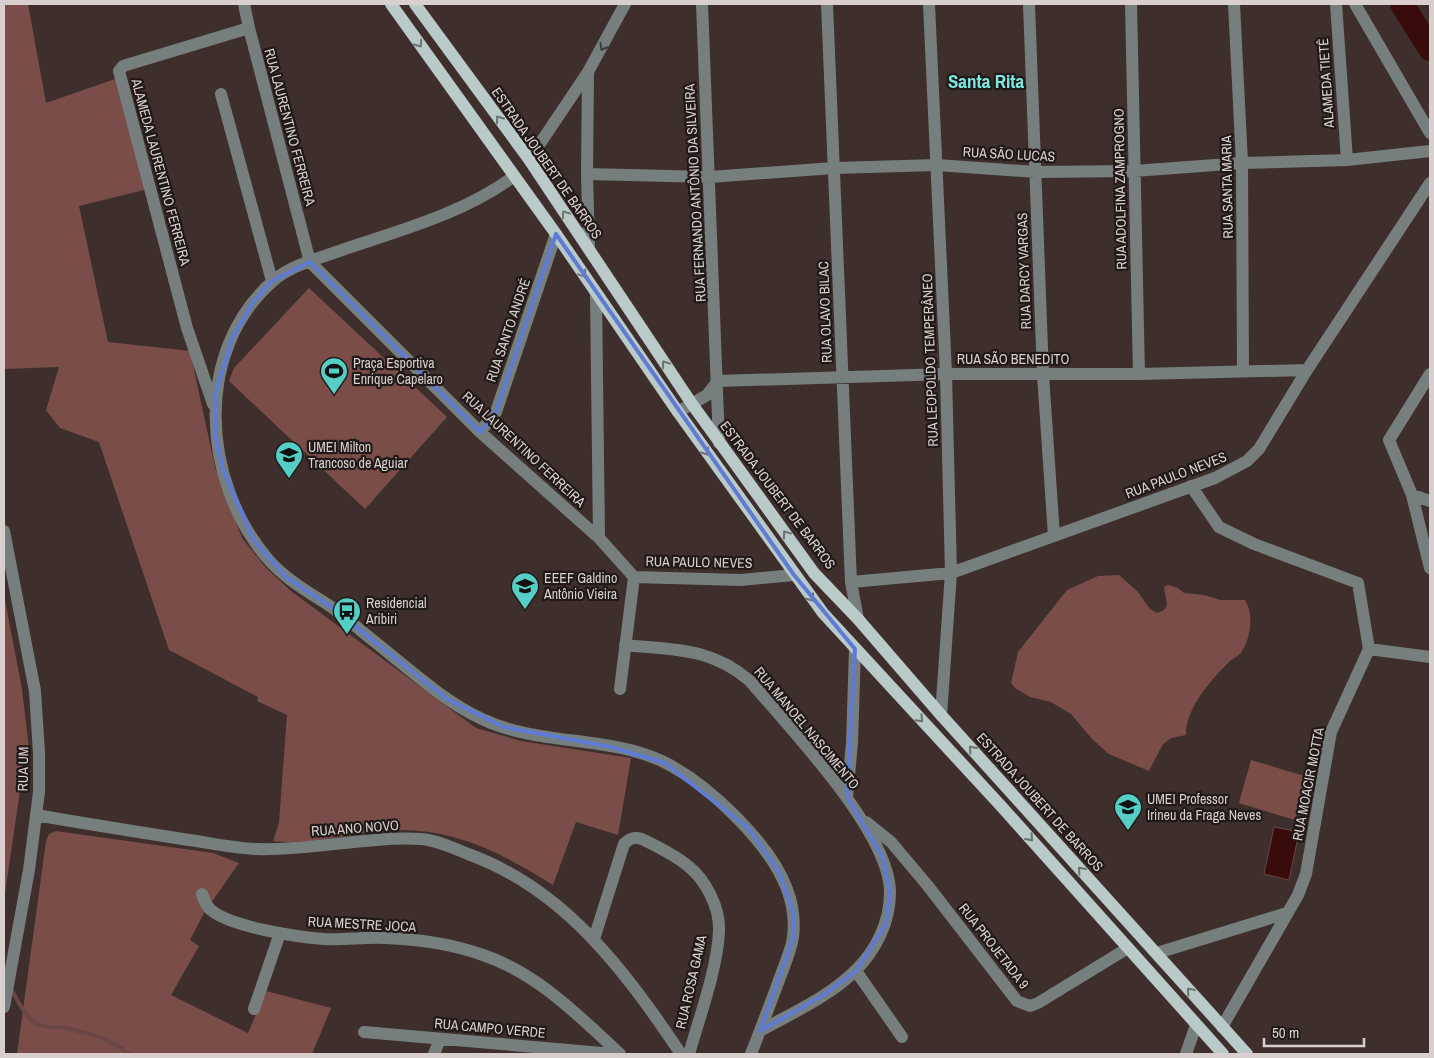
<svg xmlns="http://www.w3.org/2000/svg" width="1434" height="1058" font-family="'Archivo Narrow',sans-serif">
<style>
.green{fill:#7b4d49}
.water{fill:#3a0b0b;stroke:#6a4646}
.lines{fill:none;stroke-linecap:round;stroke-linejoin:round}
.stream{stroke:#6a4646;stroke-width:4}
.river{stroke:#3a0b0b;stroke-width:24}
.minor{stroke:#767f7e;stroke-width:12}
.major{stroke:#b9cac8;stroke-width:12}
.oneway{stroke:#6c7270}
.oneway2{stroke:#3e3d3c}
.marked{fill:none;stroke:#5f7bd4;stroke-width:4;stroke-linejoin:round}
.labels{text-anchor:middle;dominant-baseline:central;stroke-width:4.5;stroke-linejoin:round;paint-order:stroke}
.street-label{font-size:14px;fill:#d9cfce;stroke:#201918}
.poi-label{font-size:14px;fill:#d9cfce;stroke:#201918;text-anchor:start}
.district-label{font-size:19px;font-weight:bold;fill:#7ce7de;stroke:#201918}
</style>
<rect width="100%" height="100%" fill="#3e2f2d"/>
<path class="green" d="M4,4H28L46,103L115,79L148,189L79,206L108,342L190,351L215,467L242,538L266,568L291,591L476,728L521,741L631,758L618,835L576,822L553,885C497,850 448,825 379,831C343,835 309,845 273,841L279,823L287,715L257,701L258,697L169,650L99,442L60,428L46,410L59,367L4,369Z
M309,288L447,417L365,509L229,381L234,368Z
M1119,575L1138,592L1150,609L1157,613L1164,610L1167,605L1164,587L1168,585L1178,588L1184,593L1204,595L1221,600H1245C1254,614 1251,637 1242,651C1240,655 1234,658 1230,661C1211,680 1186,707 1186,735L1171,738L1163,744L1149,771L1109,754L1092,739L1071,714L1051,702L1030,697L1015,688L1011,683L1018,652L1067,590L1098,576Z
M4,595L22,689L29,749H23L21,784L4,900Z
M1251,760L1308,777L1295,820L1239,803Z
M56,831L213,853L239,863L204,913L190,940L199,946L171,995L248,1033L266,991L331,1008L312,1054H17L46,841L49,834Z"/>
<path class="water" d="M1274,827L1299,832L1289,880L1264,874Z"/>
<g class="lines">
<path class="stream" d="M11,989C18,1001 24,1015 35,1023C45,1029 56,1026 66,1028C87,1033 112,1039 129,1054"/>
<path class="river" d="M1402,4L1430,49"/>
<path class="minor" d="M244,4L249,28L310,262L480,432L599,538L634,577L620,689
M702,4L719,443
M827,4L851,582L858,619
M929,4L946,374L951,573L941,715
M1029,4L1043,375L1054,536
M1131,4L1139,374
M1234,4L1242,163L1243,370
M1336,4L1347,160
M1355,4L1430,133
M588,72L587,174L589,249
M221,94L272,281
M528,158L541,142L588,72L625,4
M587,174L710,177L834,168L937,165L1036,172L1134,171L1242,163L1347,160L1430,151
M513,177C462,214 401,230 342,250C320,258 291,265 273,281C193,351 202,481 267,558C284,578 305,590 327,604C342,614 356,627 370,638C406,666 441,700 482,719C539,746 607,735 664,762C708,784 770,843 787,889C793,905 795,921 793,937C791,952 783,968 778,983C769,1007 760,1031 751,1054
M596,293L599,538
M1430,374L1389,440L1412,495L1430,568
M718,381L946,374H1139L1307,370
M213,404L187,328L119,71L123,66L249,28
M678,412L707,395L718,381
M480,432L496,412L556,234
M1191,486L1219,527L1254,544L1358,583L1369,649L1331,732L1306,874L1298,895L1222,1027
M1412,495L1430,501
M4,531L35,691L39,753V792L29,870L4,1007
M634,577L741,580L794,575
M851,582L951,573L1215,478L1247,461L1259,449L1307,370L1430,183
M625,645C674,650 711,647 750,681C789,727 891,833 890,893C890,922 876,950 856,970C829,997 792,1013 760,1031
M1369,649L1430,657
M847,797L852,743L855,649
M36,815C87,824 138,832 189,840C211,843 233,848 256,849C311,851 366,836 421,839C437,840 453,848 468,854C565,889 625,971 681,1054
M866,822L891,842L928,886L1017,1001L1030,1006L1038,1003L1128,948
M202,894C204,900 206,906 211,910C231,927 297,937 324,939C345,940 365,937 385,938C417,939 452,944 483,955C537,973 579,1016 620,1054
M594,939L624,844C630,838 634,837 642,839C658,847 675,855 688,866C706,880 720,908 719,931C718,966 699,1019 689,1054
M1157,953L1287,913
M856,971L902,1037
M254,1009L280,933
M364,1032L614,1054
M434,1054L440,1039
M1186,1054L1196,1025"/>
<path class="major" d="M391,4L556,234L678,412L823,613L1001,806L1223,1054
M415,4L528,158L692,404L814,573L858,619L941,715L1247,1054"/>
</g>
<defs><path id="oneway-chevron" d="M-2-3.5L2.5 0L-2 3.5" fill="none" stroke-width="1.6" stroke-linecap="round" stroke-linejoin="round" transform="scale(1.25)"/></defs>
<g class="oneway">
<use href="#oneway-chevron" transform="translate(419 44) rotate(55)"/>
<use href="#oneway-chevron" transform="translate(499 119) rotate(-126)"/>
<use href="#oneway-chevron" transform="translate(565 214) rotate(-124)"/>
<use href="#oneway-chevron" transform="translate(583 274) rotate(56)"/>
<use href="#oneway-chevron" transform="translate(665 364) rotate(-124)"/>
<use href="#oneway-chevron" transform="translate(706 452) rotate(55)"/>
<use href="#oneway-chevron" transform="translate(786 534) rotate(-126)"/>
<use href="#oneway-chevron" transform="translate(811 598) rotate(52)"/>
<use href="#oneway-chevron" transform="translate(920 719) rotate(47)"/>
<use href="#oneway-chevron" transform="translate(972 749) rotate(-132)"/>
<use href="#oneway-chevron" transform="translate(1030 838) rotate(48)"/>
<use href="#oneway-chevron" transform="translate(1081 870) rotate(-132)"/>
<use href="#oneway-chevron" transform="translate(1190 991) rotate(-131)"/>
</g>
<use class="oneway2" href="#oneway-chevron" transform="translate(603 47) rotate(120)"/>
<path class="marked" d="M556,234L794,575L855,649L847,797L882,856L890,892L886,924L856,971L822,996L760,1031L793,939L794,915L779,872L748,828L665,763L611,747L504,727L447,699L331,607L286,577L253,539L222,467L215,434L216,392L232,339L253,302L272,281L310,262L480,432L496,412Z"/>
<defs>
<g id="stadium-pin" transform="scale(1.4375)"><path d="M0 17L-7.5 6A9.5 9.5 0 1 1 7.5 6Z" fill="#55cec5" stroke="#201918"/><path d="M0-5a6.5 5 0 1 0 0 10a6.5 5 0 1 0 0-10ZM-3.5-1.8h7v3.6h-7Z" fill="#111"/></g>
<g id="school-pin" transform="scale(1.4375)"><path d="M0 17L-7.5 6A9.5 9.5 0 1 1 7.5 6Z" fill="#55cec5" stroke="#201918"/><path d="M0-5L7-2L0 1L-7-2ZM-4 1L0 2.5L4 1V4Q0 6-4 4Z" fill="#111"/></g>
<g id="bus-pin" transform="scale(1.4375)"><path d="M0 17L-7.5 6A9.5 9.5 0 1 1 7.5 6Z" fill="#55cec5" stroke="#201918"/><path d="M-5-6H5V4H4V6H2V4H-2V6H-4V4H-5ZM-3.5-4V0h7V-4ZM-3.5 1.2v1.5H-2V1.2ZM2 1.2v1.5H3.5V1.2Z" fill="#111"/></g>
</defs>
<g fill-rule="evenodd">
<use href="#stadium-pin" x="334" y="371"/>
<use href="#school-pin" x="289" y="455"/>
<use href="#school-pin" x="525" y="586"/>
<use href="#bus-pin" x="347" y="611"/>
<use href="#school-pin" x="1128" y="807"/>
</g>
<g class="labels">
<g class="street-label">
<text transform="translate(1326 83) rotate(-94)">ALAMEDA TIETÊ</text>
<text transform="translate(290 127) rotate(75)">RUA LAURENTINO FERREIRA</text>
<text transform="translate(1009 154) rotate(3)">RUA SÃO LUCAS</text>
<text transform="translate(547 163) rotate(55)">ESTRADA JOUBERT DE BARROS</text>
<text transform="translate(161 172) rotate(75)">ALAMEDA LAURENTINO FERREIRA</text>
<text transform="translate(1227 187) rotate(-91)">RUA SANTA MARIA</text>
<text transform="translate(1120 189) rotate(-91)">RUA ADOLFINA ZAMPROGNO</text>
<text transform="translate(695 193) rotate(-93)">RUA FERNANDO ANTÔNIO DA SILVEIRA</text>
<text transform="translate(1024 271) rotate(-92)">RUA DARCY VARGAS</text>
<text transform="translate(825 312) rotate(-92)">RUA OLAVO BILAC</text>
<text transform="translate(508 330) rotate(-71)">RUA SANTO ANDRÉ</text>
<text x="1013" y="359">RUA SÃO BENEDITO</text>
<text transform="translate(930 360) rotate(-92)">RUA LEOPOLDO TEMPERÂNEO</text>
<text transform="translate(524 449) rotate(43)">RUA LAURENTINO FERREIRA</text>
<text transform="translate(1176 475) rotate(-21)">RUA PAULO NEVES</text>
<text transform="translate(778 495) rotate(53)">ESTRADA JOUBERT DE BARROS</text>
<text transform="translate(699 562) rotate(1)">RUA PAULO NEVES</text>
<text transform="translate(807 728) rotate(50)">RUA MANOEL NASCIMENTO</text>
<text transform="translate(23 769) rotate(-89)">RUA UM</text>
<text transform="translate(1308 784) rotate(-79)">RUA MOACIR MOTTA</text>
<text transform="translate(1040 802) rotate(48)">ESTRADA JOUBERT DE BARROS</text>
<text transform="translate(355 828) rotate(-4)">RUA ANO NOVO</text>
<text transform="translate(362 924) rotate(3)">RUA MESTRE JOCA</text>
<text transform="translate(994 946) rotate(52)">RUA PROJETADA 9</text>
<text transform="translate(691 982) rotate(-77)">RUA ROSA GAMA</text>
<text transform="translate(490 1028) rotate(5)">RUA CAMPO VERDE</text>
</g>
<g class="poi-label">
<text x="353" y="363">Praça Esportiva<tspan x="353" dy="16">Enrique Capelaro</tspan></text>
<text x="308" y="447">UMEI Milton<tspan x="308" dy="16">Trancoso de Aguiar</tspan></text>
<text x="544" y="578">EEEF Galdino<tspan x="544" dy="16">Antônio Vieira</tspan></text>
<text x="366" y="603">Residencial<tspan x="366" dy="16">Aribiri</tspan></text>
<text x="1147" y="799">UMEI Professor<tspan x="1147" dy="16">Irineu da Fraga Neves</tspan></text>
</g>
<g class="district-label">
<text x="986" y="81">Santa Rita</text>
</g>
</g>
<rect width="1434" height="1058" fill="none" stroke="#d9cfce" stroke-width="10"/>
<path d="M1264 1038v8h100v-8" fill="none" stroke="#d9cfce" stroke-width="2.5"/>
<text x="1272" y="1038" font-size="15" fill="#d9cfce" stroke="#201918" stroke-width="4" paint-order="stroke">50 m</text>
</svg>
